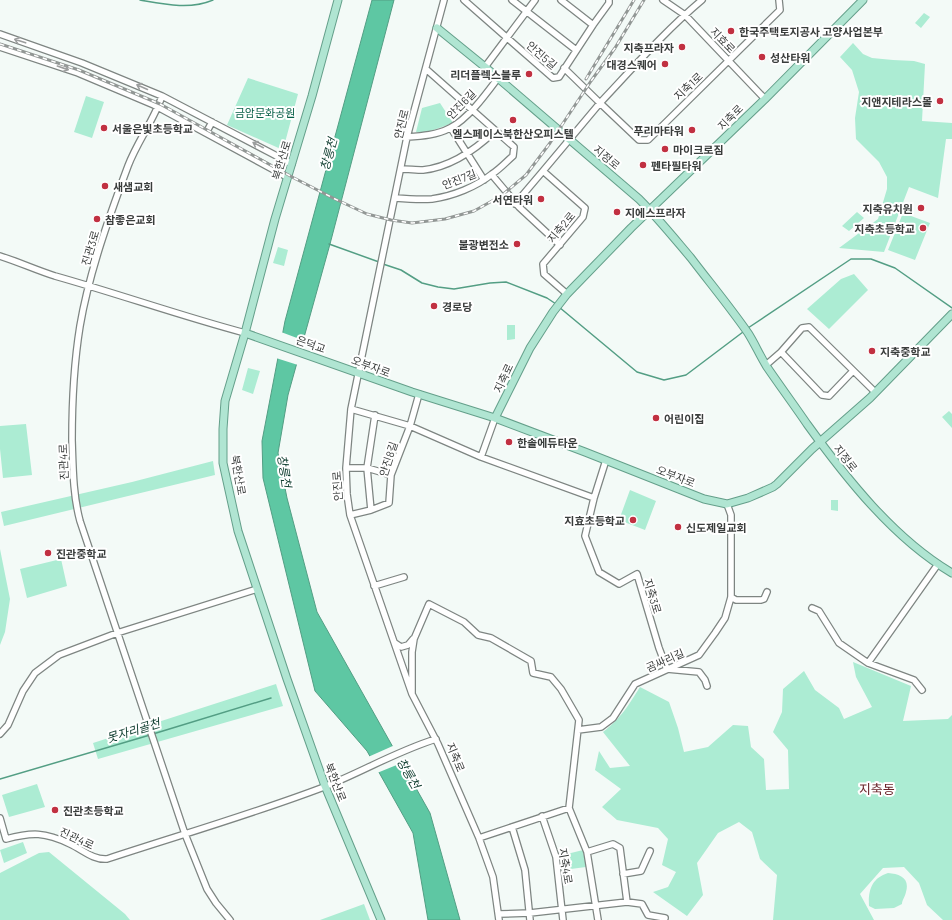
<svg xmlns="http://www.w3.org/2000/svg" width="952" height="920" font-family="Barlow,'Noto Sans KR',sans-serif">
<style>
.green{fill:#acecd3}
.water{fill:#5ec7a3;stroke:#539e84}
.pier{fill:#f3faf7}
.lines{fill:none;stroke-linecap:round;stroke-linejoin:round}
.stream{stroke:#539e84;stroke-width:1.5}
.minor-casing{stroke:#7e8582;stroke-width:8}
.major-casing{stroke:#649f8a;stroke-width:9}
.minor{stroke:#fff;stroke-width:5.5}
.major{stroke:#b0e5d2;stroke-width:7}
.rail-casing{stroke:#929795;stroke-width:3}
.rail{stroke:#fff;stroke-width:1.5;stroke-dasharray:4.5;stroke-linecap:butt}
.oneway{stroke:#9c9e9e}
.poi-dot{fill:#c13041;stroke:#fff;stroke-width:1.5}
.labels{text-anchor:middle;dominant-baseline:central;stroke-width:4;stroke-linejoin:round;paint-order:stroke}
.poi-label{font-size:11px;font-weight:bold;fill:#3a3d3c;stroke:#fff;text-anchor:start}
.street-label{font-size:11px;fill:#3a3d3c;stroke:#fff}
.park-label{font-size:11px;fill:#086048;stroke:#fff}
.water-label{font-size:12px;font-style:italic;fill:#134133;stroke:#fff}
.quarter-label{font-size:13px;fill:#682227;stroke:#fff}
</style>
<rect width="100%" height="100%" fill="#f3faf7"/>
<path class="green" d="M924,13L930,17L921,28L915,23Z
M853,43L863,54L872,58L893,60L914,61L925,64L922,121L952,123V139H946L938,198L909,187L884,252L839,248L878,219L887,189V177L879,162L856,139L855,118L859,92L852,70L840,57Z
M248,78L298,94L283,150L227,125Z
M86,96L104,102L92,138L74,132Z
M440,103L453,123L425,133L416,132L422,108Z
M857,212L864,218L849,231L842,226Z
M903,213L930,223L915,260L888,250Z
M278,247L288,250L284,266L273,263Z
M854,274L868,290L829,329L807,309L841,279Z
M507,325H515V339L507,340Z
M248,368L260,371L253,394L242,390Z
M949,411L952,414V428L942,417Z
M26,424L32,475L3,478L0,449V426Z
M213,461L215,475L4,526L1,512L132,482Z
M630,490L656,501L645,530L619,520Z
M831,500H838V511L831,510Z
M0,549L10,599L5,632L0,645Z
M61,559L67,586L27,598L20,569Z
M853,662L911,686L903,721L948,719L952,715V920H943L927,905L919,883L904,867L883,868L860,894L874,920H773L777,875L760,859L752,832L739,822L718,833L697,863L703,895L687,916L653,892L668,887L676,872L662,865L668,839L658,828L617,820L602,807L621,789L595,770L599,751L610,768L630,766L603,732C621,718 628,706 640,687L669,702L678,728L684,752L708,747L733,725L748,726L751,747L764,759L766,790L789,789L788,750L773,732L782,712L783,689L804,671L815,690L839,708L844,719L872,707L856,677Z
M276,684L283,706L98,759L93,743Z
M37,784L45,807L9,817L2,795Z
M23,842L27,853L4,863L0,850Z
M583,850L586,867L563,870L559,856Z
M49,852L125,914L130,920H0V873L39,853Z
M888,873C900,874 910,878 906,892C905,897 902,900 902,904L894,908L875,909L869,906C868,890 872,878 888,873Z
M364,904L370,920H320Z"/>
<path class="water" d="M372,0H394L330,244L288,395L278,453L287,498L317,612L430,813L460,920H428L413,833L367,751L315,691L263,478L262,441L285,321Z"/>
<path class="pier" d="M281,332L305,341L298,365L276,358Z
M395,745L404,762L377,773L368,757Z"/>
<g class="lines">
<path class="stream" d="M140,0C163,4 190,10 213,0
M329,244L379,262
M383,264L401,270L422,283L438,287L454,289L490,283L506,282L547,298L556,304
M559,307L637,372L664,380L686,375L743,332
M748,328L851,259H871L895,268L952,308
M153,734L271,698
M0,779L150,735"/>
<g class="minor-casing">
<path id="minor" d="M464,0L553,78L559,77L593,25L609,3V0
M512,0L576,50
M561,0L593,25
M663,0L685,15L765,99
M702,0C665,31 633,68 600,103L639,140H648L780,10L779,0
M0,34L82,63L162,96L292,164
M0,47L78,73L154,105L287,177
M485,67L535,0
M564,68L600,103L543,171L585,208L583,217L543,264L544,274L567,294
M162,96C154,120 137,142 128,166C109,217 89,273 80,326C74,363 72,402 72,440C73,468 73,495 80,521L185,834L207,889L216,903L230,920
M451,128L484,180
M206,133L212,122
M407,137C422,136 437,135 450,128C468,119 486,94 498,78
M401,169C408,169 416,170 423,170C451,167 475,150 495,131
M492,175L519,207L560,245
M395,198C407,199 420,200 432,199C453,196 476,187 492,174C500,169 506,162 513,156L514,147L426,69
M515,204L543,171
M0,256C19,262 36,270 55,276C119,294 181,316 245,333
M781,352L822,395L829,396L853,371
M766,365L781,352L802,328L809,327L875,392
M351,409L410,426L481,457L594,498
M481,457L495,418
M606,460L594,498L585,536L599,572L619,584L637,574L659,648L667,669L699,672L705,680L707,686
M346,468H367L391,475
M371,510L367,468L375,415
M350,515L371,510L389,503L391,475L410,426L419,394
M374,586L404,577
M731,597L736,600H761L764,599L767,592
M812,608L819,611L839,643L868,663L914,680L922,690
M395,643L401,647L408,645L413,639
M868,663L938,564
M412,694L350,515L347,494L346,468L351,409L407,137L444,0
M578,730L601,727L613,718L635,684L699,655L715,633L725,618L731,597V515L727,504
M0,734L8,725L23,691L35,673L59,655L117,633L257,589
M542,816L556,857L563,920
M0,818L6,839C32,832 45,832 70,844C83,850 93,860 107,859C180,835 253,814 324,787C362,772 397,751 436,739
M512,827L525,870L530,920
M479,838L569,808L587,852L598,920
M587,852L613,844L620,848L627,902
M623,874L641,871L650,851
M499,914L530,913L627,902L642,904L648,915L665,918
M499,920L493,877L479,838L438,744L412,694V652L414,639L429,604L464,622L478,635L491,638L531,661L533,673L551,677L561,689L579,720L569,808"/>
</g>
<g class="major-casing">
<path id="major" d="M338,0L312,96L275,219L245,333L225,401L223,429V463L238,531L287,679L325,786L381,920
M437,28L485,67L639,199C658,218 674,238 691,258C710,283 730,307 748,333C755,344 760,356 767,367C780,386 794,405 807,424C846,478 894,539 952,573
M245,333L412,392L495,418L585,452L704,499L727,504L748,498L773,487L777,484L812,449L870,398L952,314
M495,418L530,348L553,312L567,294L631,228L765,99L863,0"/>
</g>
<use href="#minor" class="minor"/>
<use href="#major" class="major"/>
<g class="rail-casing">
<path id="rail" d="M0,44L79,70L160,104L294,178L333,198L367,214L391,220L412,223L445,219L474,211L501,196L526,175L550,143L591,81L615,48L644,0
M586,79L634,0"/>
</g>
<use href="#rail" class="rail"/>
</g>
<defs><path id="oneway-shaft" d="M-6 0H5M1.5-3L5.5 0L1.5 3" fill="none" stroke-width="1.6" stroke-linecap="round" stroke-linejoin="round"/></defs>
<g class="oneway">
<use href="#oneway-shaft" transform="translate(20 41) rotate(-162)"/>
<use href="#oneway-shaft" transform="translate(63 68) rotate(19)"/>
<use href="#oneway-shaft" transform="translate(142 87) rotate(-156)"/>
<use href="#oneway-shaft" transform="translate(258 145) rotate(-153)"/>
</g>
<g class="poi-dot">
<circle cx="731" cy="31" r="4"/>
<circle cx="682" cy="47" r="4"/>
<circle cx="762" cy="57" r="4"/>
<circle cx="665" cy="64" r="4"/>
<circle cx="529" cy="74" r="4"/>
<circle cx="940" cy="101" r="4"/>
<circle cx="513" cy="120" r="4"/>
<circle cx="104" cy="128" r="4"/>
<circle cx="692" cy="130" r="4"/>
<circle cx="665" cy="149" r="4"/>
<circle cx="643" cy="165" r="4"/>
<circle cx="105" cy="186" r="4"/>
<circle cx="541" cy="199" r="4"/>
<circle cx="921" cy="208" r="4"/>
<circle cx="617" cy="212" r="4"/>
<circle cx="97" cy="219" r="4"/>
<circle cx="923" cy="228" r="4"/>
<circle cx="517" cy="244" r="4"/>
<circle cx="434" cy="306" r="4"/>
<circle cx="872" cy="351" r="4"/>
<circle cx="656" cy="418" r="4"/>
<circle cx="509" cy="442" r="4"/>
<circle cx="633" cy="520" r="4"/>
<circle cx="678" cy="527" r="4"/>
<circle cx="48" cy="553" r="4"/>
<circle cx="55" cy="810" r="4"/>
</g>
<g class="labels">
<g class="poi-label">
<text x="739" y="31">한국주택토지공사 고양사업본부</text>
<text x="674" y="47" text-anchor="end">지축프라자</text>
<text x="770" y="57">성산타워</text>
<text x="657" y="64" text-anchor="end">대경스퀘어</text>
<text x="521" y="74" text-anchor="end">리더플렉스블루</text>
<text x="932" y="101" text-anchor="end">지앤지테라스몰</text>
<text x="112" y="128">서울은빛초등학교</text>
<text x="684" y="130" text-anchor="end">푸리마타워</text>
<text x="513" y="133" text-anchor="middle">엘스페이스북한산오피스텔</text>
<text x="673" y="149">마이크로짐</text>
<text x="651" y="165">펜타필타워</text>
<text x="113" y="186">새샘교회</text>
<text x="533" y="199" text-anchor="end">서연타워</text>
<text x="913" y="208" text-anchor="end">지축유치원</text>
<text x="625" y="212">지에스프라자</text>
<text x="105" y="219">참좋은교회</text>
<text x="915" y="228" text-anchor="end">지축초등학교</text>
<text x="509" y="244" text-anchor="end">불광변전소</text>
<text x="442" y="306">경로당</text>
<text x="880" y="351">지축중학교</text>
<text x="664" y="418">어린이집</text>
<text x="517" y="442">한솔에듀타운</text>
<text x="625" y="520" text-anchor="end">지효초등학교</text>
<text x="686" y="527">신도제일교회</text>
<text x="56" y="553">진관중학교</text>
<text x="63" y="810">진관초등학교</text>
</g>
<g class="street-label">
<text transform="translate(723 40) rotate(46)">지효로</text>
<text transform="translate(542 55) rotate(41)">안진5길</text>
<text transform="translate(688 86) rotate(-44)">지축1로</text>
<text transform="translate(461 104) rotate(-45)">안진6길</text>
<text transform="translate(730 117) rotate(-45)">지축로</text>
<text transform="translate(401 124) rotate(-76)">안진로</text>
<text transform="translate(607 157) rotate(40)">지정로</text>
<text transform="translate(281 160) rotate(-73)">북한산로</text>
<text transform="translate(459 179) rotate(-21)">안진7길</text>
<text transform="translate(561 227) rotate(-50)">지축2로</text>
<text transform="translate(90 248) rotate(-73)">진관3로</text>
<text transform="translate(311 344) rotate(19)">은덕교</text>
<text transform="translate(371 366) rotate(20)">오부자로</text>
<text transform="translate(503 378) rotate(-65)">지축로</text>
<text transform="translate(846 458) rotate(52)">지정로</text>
<text transform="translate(388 459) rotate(-72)">안진8길</text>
<text transform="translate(63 462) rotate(-92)">진관4로</text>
<text transform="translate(239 475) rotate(80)">북한산로</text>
<text transform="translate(676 476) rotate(21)">오부자로</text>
<text transform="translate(337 486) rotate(-94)">안진로</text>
<text transform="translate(653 596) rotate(73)">지축3로</text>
<text transform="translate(665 660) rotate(-24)">곰싸리길</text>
<text transform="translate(456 757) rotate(67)">지축로</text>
<text transform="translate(336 782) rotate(69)">북한산로</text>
<text transform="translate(77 838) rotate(25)">진관4로</text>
<text transform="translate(566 866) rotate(80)">지축4로</text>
</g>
<g class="park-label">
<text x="265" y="112">금암문화공원</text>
</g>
<g class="water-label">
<text transform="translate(328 154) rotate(-75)">창릉천</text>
<text transform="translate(285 471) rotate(81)">창릉천</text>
<text transform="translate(133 730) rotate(-17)">못자리골천</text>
<text transform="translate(409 773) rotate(60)">창릉천</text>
</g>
<g class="quarter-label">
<text x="877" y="789">지축동</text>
</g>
</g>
</svg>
